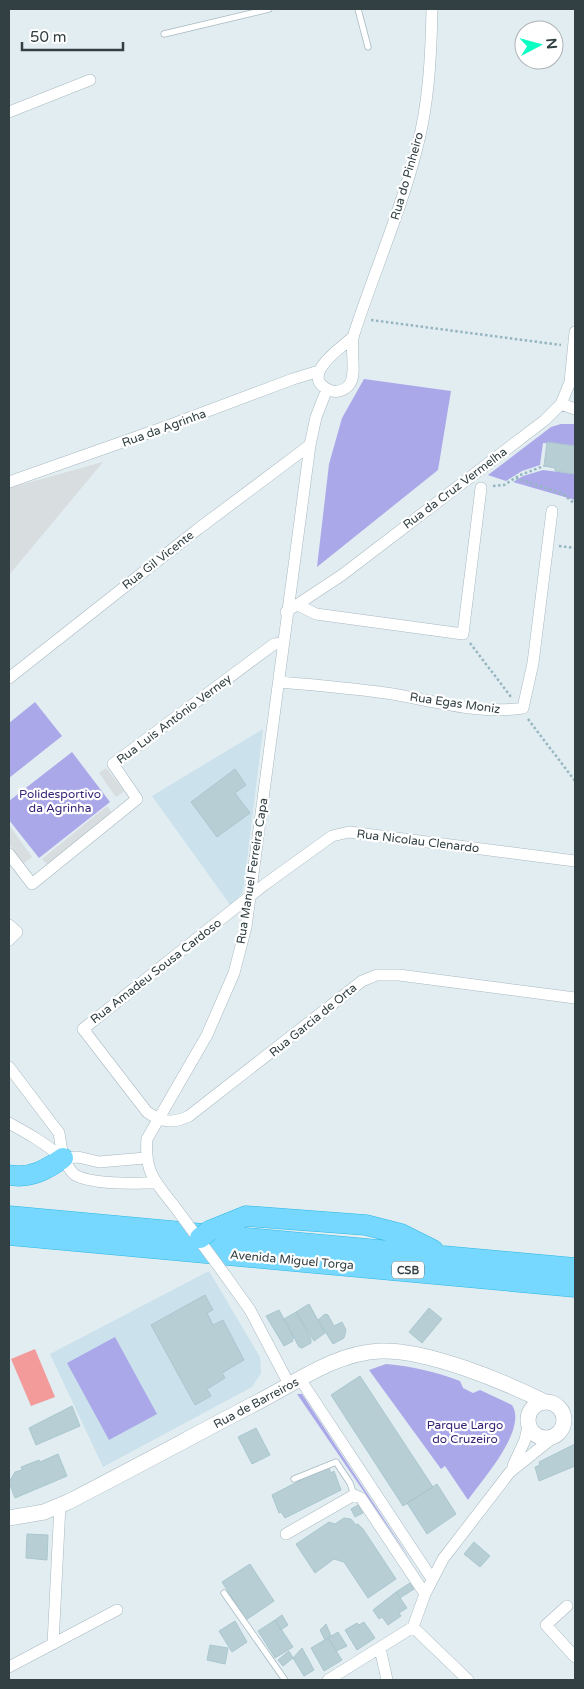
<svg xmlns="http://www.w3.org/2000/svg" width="584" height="1689" font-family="'Varela Round',sans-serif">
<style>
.education{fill:#cbe1ec}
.green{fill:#aba8e9}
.parking{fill:#d8dddf}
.water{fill:#f29b9a}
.building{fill:#b7ced4;stroke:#aac7cf}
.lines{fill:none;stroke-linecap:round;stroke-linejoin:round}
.service-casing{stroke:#a7b9c0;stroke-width:7}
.minor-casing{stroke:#a7b9c0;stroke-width:12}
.tertiary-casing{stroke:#a7b9c0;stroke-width:16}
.trunk-casing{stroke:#2bb8e3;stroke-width:21}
.path{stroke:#95b5c0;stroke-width:2.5;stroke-dasharray:2.5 2.5;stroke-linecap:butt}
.service{stroke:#fff;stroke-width:5.5}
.minor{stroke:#fff;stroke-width:11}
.tertiary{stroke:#fff;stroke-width:15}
.trunk{stroke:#77d8ff;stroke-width:20}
.minor-bridge-casing{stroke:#a7b9c0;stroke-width:12;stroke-linecap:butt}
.trunk-bridge-casing{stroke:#2bb8e3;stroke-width:21;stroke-linecap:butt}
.minor-bridge{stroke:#fff;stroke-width:11}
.trunk-bridge{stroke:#77d8ff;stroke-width:20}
.labels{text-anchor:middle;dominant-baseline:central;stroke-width:4.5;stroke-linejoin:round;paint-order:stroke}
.shield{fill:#fff;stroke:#70797b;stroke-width:1}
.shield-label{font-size:11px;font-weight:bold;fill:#324043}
.street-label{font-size:12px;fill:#324043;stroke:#fff}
.park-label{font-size:12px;fill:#362476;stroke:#fff}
</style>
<rect width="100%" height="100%" fill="#e2edf2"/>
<path class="education" d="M263,729L244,885L242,893L231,906L152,796Z
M209,1271L260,1357L261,1373L252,1387L103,1467L50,1354Z"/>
<path class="green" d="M364,379L451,391L438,470L317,567L329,464L342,418Z
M561,424H575V446L543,443L540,465L522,471L506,481L488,475L551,427Z
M543,470L575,474V500L513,482L523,476Z
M35,702L62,736L9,778V723Z
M72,752L110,802L39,858L9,820V801Z
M115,1337L157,1414L109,1440L67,1363Z
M386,1364C412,1366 436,1372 460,1381L463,1388L473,1393L480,1390L512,1405C528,1429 482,1480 468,1500L445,1466L441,1469L369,1370Z
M297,1394H302L412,1562Z"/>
<path class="parking" d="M103,462L9,575V488Z
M106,768L124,791L116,797L99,773Z
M107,806L113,814L48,865L42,859Z
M9,825L32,857L23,864L9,844Z"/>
<path class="water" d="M35,1349L55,1397L31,1406L11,1359Z"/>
<path class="building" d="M547,442L575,446V474L555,471V468L544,466Z
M235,769L246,785L235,793L250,813L217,837L191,802Z
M205,1295L213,1310L207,1313L213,1325L223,1320L244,1360L222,1373L225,1378L207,1389L211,1396L195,1405L151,1325Z
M309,1304L325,1333L314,1341L296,1312Z
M429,1308L442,1319L422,1343L409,1332Z
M279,1310L294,1338L292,1339L293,1341L284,1346L266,1316Z
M296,1312L311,1339V1343L302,1348L299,1347L284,1319Z
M325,1314L328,1315L334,1326L342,1322L346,1330L344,1338L333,1344L318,1320Z
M360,1376L433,1487L403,1506L331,1395Z
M72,1406L80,1426L36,1445L29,1428Z
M256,1428L270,1455L252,1464L238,1437Z
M575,1444V1466L539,1481L535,1467L540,1465L539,1462Z
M58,1454L67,1476L15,1498L9,1482L15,1472L22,1470L21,1467L39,1460L40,1462Z
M328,1466L331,1473L334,1471L341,1490L285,1518L281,1512L279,1513L272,1495Z
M437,1484L456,1514L427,1534L407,1503Z
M358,1505L363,1513L355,1517L351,1509Z
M344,1518L351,1519L356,1525L358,1524L363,1529L396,1579L368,1598L344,1562L334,1559L315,1573L296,1544L329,1522L335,1524Z
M27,1534L48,1535L47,1560L26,1558Z
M474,1542L490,1556L480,1567L464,1554Z
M250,1564L274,1601L246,1620L222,1582Z
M410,1583L414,1589L400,1598L396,1592Z
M396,1592L407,1608L399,1613L401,1616L388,1625L382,1617L379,1619L373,1610Z
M282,1615L288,1625L281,1630L275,1620Z
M275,1620L293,1647L275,1658L258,1631Z
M235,1621L247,1642L232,1652L219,1631Z
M364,1622L375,1638L357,1650L345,1630L357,1623L359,1625Z
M326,1624L331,1636L325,1640L320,1630Z
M338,1632L347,1646L336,1651L328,1638Z
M328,1638L342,1660L324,1671L311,1648Z
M210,1645L228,1648L225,1664L207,1660Z
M302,1648L314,1670L304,1676L293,1658Z
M289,1651L293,1658L283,1666L278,1660Z"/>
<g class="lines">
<g class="service-casing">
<path id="service" d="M358,9L368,47
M164,34L269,9
M294,1479L336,1462L350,1483L354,1495
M224,1593L285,1680"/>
</g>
<g class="minor-casing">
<path id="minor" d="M9,112L90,80
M353,337C342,347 298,376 329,390C336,393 344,391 349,385C358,375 349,349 354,334C374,272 401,211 417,148C429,102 431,56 432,9
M561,404L575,409
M9,482L165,427L293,379L319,371
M298,605L316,614L463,634L481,488
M286,612L342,575L545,420L561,404L570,382L575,332
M9,678L198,529L310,445
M279,682C315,685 350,688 386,693C431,700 478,715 523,708L533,663L552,511
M9,854L32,884L137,799L113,764L274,644L283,643
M575,861L349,832L332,836L264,885L83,1029L147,1112C161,1122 173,1124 189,1116L362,981L377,975H399L575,998
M9,925L17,932L9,940
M9,1067L59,1133L63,1158
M9,1123C27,1133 45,1143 61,1157C67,1162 69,1171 75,1175C93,1185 136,1183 156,1183
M63,1158L78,1157L99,1162L145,1158
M175,1207C156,1183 144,1172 147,1139L207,1035L234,973L246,927L310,445L316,417L327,389
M225,1275L250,1310L289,1384
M300,1379L432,1579
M513,1466L525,1440L528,1426
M286,1534L354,1495L361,1498L425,1594
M567,1606L546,1625L575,1657
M413,1627L468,1680
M53,1644L60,1505
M380,1648L387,1680
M9,1667L117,1610
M328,1680L413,1627L425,1594L443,1559L510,1472L555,1436"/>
</g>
<g class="tertiary-casing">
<path id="tertiary" d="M528 1420a18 18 0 1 1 36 0a18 18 0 1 1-36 0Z
M9,1518L44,1512L68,1502C130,1470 191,1437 252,1405C293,1385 333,1353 380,1351C426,1349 503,1381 545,1402"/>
</g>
<g class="trunk-casing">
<path id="trunk" d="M9,1175C30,1179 46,1170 63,1158
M9,1216L575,1268
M209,1231L246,1216L366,1225L401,1234L433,1250
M9,1235L575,1287"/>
</g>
<path class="path" d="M371,320L561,345
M516,478L563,494L575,504
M493,486L504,485L520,475L544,466
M559,546L575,548
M470,643L511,697
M528,719L575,781"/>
<use href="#service" class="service"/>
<use href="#minor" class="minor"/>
<use href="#tertiary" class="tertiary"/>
<use href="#trunk" class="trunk"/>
<g class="minor-bridge-casing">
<path id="minor-bridge" d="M175,1207L225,1275"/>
</g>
<g class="trunk-bridge-casing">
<path id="trunk-bridge" d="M200,1238L209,1231"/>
</g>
<use href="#minor-bridge" class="minor-bridge"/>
<use href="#trunk-bridge" class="trunk-bridge"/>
</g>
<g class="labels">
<rect class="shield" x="392" y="1261.5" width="32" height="17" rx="4"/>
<g class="shield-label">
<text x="408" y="1270">CSB</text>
</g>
<g class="street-label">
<text transform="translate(407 176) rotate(-74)">Rua do Pinheiro</text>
<text transform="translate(164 428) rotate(-20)">Rua da Agrinha</text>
<text transform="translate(455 488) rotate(-37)">Rua da Cruz Vermelha</text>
<text transform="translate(158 560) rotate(-38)">Rua Gil Vicente</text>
<text transform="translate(455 703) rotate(8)">Rua Egas Moniz</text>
<text transform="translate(174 719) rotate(-37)">Rua Luis António Verney</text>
<text transform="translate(418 841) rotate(7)">Rua Nicolau Clenardo</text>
<text transform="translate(252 871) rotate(-81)">Rua Manuel Ferreira Capa</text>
<text transform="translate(156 971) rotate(-38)">Rua Amadeu Sousa Cardoso</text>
<text transform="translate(313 1020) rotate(-39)">Rua Garcia de Orta</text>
<text transform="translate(292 1260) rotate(5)">Avenida Miguel Torga</text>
<text transform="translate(256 1403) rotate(-28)">Rua de Barreiros</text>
</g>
<g class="park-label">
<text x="60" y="794">Polidesportivo<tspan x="60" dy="14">da Agrinha</tspan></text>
<text x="465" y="1425">Parque Largo<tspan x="465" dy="14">do Cruzeiro</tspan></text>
</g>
</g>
<rect width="584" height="1689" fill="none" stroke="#324043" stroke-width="20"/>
<g transform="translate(539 45) rotate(84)"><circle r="24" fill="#ffffff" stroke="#adb3b4"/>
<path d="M0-4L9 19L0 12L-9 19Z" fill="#0cffc2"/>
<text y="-8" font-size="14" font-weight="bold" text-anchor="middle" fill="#324043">N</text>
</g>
<path d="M22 42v8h101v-8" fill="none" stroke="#324043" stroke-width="2.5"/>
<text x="30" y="42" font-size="15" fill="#324043" stroke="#ffffff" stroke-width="4" paint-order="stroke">50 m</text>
</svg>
